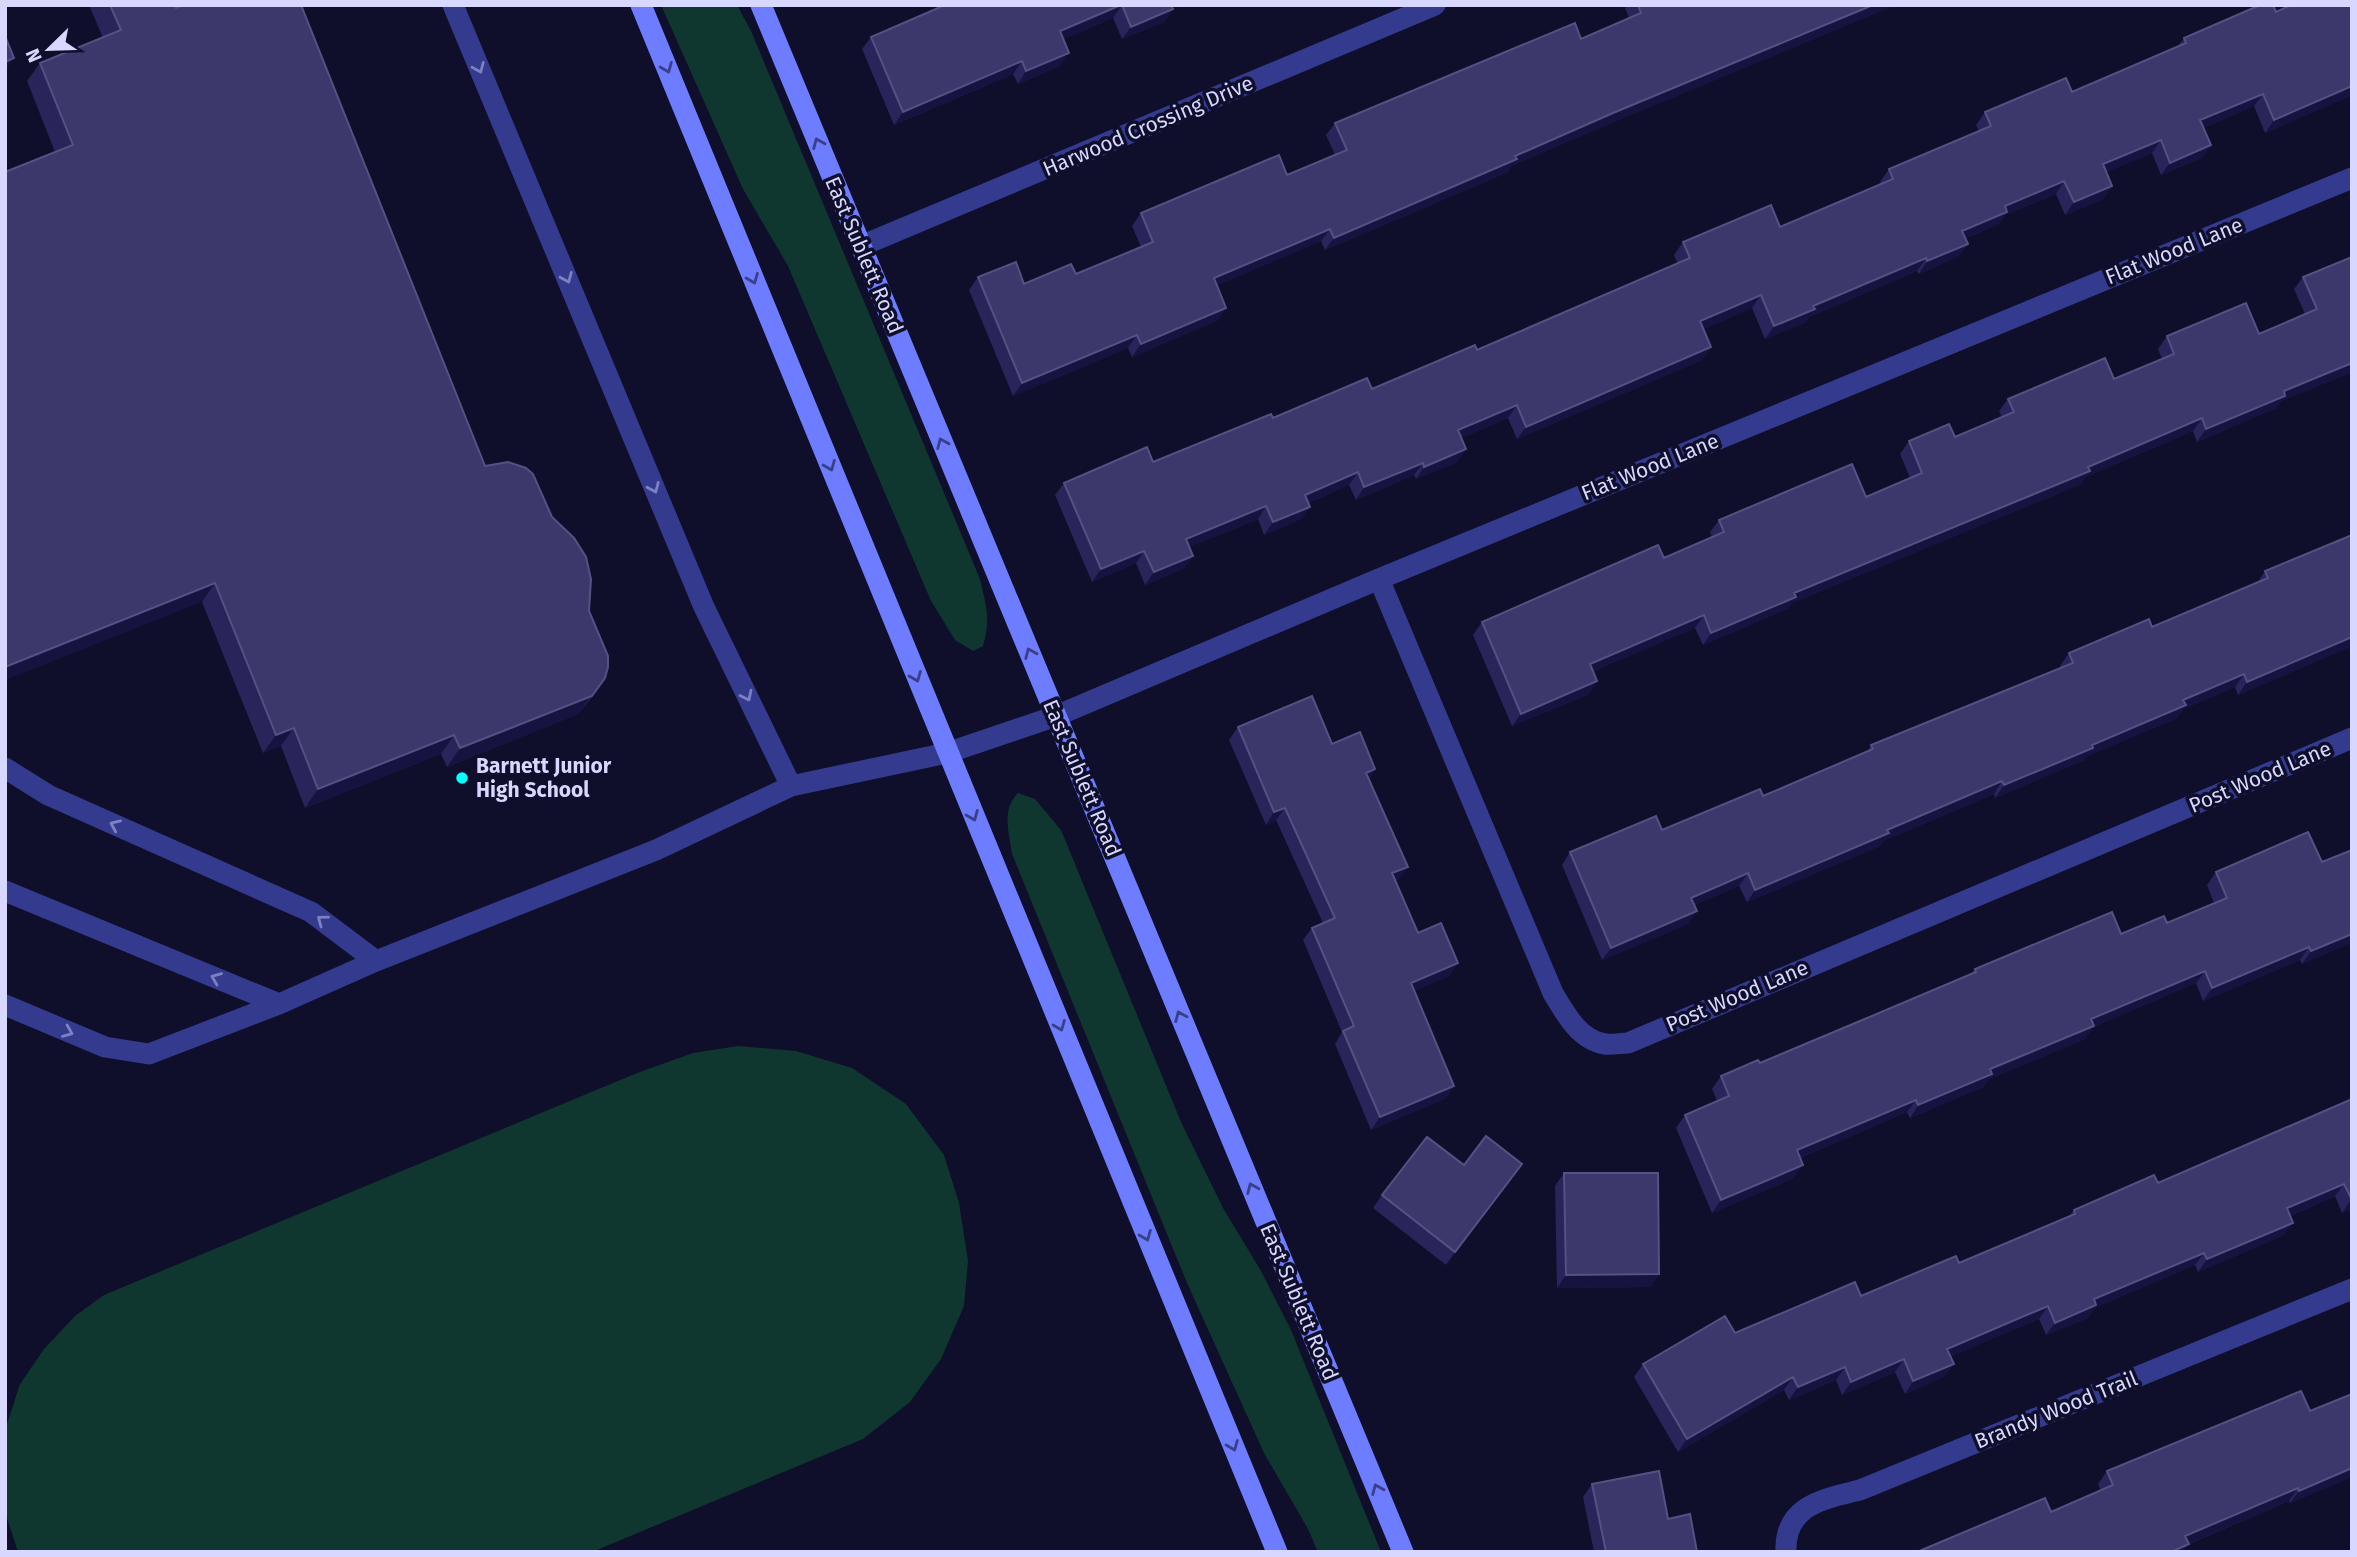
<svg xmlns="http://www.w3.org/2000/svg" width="2357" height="1557" font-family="'Fira Sans',sans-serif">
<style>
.green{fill:#103630}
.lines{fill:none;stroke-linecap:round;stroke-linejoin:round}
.lane{stroke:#343b8f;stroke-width:21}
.street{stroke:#343b8f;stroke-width:21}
.secondary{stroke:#6e7cff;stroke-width:21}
.wall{fill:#29245a}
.shaded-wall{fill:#171340}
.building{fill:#3c386c;stroke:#545183;stroke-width:2}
.oneway{stroke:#7d81c1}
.oneway2{stroke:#3a3f8a}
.poi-dot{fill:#03fffb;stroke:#0f0e2b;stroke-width:2.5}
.labels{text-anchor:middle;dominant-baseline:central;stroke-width:7;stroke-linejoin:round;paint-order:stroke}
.street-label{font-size:21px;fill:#d7d7ff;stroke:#0f0e2b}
.poi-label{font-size:21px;font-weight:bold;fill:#d7d7ff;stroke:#0f0e2b;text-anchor:start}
</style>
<rect width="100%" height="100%" fill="#0f0e2b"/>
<path class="green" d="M661,5H737L751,31L980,579C986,605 991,620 983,646L973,651L955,640L931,601L788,266L743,189Z
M1018,793L1035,799L1061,830L1181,1122L1223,1208L1261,1271L1291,1330L1381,1552H1318L1308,1529L1264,1453L1187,1283L1012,854C1009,832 1001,810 1018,793Z
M738,1046L796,1051L852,1068L906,1104L944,1155L959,1203L968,1261L964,1306L941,1359L910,1402L863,1439L592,1552H18L7,1518L5,1505V1430L20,1384L44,1349L75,1316L104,1295L637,1073L693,1053Z"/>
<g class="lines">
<path class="lane" d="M453,5L704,607L791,786
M5,768L48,795L311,912L376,961
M5,891L279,1004
M5,1005L105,1047L149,1054L279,1004L376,961L656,850L791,786L947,753"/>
<path class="street" d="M861,246L1435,5
M1379,579L1553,993C1565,1013 1579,1040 1605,1044C1612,1045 1621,1043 1628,1043L2352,738
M947,753L1056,716L1379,579L2352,178
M1786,1552C1784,1505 1824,1499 1860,1490L2352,1289"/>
<path class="secondary" d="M641,5L1277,1552
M761,5L1403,1552"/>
</g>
<path class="wall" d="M89,5H175L485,466L589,611L592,697L578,714L447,767L441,754L305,808L281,746L263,753L202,602L55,152L27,81L40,63L103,38Z
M945,5H1171L1173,9L1164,22L1122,39L1113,18L1063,39L1060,66L1018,84L1013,74L894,125L862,49L871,37Z
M1627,5H1895L1604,126L1511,166L1508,172L1325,250L1321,241L1217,285L1218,320L1132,357L1128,348L1013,396L969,290L978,277L1024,284L1076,274L1141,247L1132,226L1141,213L1287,175L1335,155L1326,135L1335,123L1581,39L1629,18L1625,8Z
M2276,12L2352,95L2265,133L2254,106L2203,128L2211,145L2202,158L2161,175L2152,153L2106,172L2112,186L2103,199L2065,215L2056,194L2005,215L1999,224L1966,238L1968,244L1959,256L1919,274L1917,271L1809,317L1806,322L1765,339L1752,308L1703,329L1711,347L1702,360L1517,439L1508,418L1461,438L1466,449L1457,462L1416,479L1414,475L1356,500L1349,485L1308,503L1310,507L1301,519L1264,535L1258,519L1189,547L1193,556L1184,568L1145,585L1136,563L1092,582L1055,495L1064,483L1153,462L1273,418L1372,389L1477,350L1678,264L1674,255L1683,242L1780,227L1881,184L1880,182L1889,169L1979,131L1976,125L1985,112L2072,92L2177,47L2184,38Z
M2352,257V372L2281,401L2276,408L2197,442L2193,431L2085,477L2081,484L1792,603L1787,609L1703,645L1695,628L1593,671L1597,681L1589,694L1512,726L1473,635L1482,622L1664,558L1712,537L1710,532L1719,520L1866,497L1910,478L1900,454L1909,441L1955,437L2002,417L1999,411L2008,399L2114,379L2162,359L2158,349L2167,336L2259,334L2305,314L2294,289L2303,277Z
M2352,533V646L2238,695L2235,687L2183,709L2177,718L2087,756L2084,760L1995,798L1994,794L1883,841L1880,846L1747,902L1739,886L1694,905L1688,924L1602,960L1562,865L1570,852L1662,830L1763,796L1867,752L1871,745L2060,668V666L2069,653L2152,627L2258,582L2265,571L2350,535Z
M1238,727L1332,744L1375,769L1369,779L1399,879L1395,881L1418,933L1458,963L1449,976L1414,991L1454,1086L1446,1098L1371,1130L1335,1044L1342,1032L1303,940L1312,928L1323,923L1276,820L1266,825L1229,740Z
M2352,850V942L2302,964L2300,960L2203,1001L2196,983L2093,1027L2085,1039L1989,1079L1983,1087L1910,1118L1907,1112L1800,1158L1794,1178L1712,1213L1676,1128L1685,1115L1717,1101L1712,1089L1721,1076L1760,1063L1860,1021L1971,974L1975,969L2167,923L2214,903L2207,885L2216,872L2322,862Z
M2352,1099V1208L2342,1213L2335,1196L2290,1216L2284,1235L2198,1272L2195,1265L2094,1308L2088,1318L2046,1335L2039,1319L1951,1356L1945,1376L1905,1394L1895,1372L1842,1395L1836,1380L1789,1400L1784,1390L1678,1452L1634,1377L1643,1364L1735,1333L1861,1296L1959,1263L2069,1216L2074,1210L2158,1183Z
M1522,1164L1446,1265L1373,1208L1382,1195L1464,1165Z
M1564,1173L1659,1274L1650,1287L1557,1288L1555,1186Z
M2352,1394V1477L2290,1503L2289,1501L2189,1544L2051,1512L2101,1491L2098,1484L2107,1471L2310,1411Z
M1592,1484L1668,1519L1697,1552H1594L1583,1497Z"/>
<path class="shaded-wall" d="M1122,5L1113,18L1051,44L1060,31Z
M1873,5H1895L1604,126L1511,166L1508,172L1325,250L1334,238L1515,156L1613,113Z
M1173,9L1164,22L1122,39L1131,27Z
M1069,53L1060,66L1018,84L1026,71Z
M14,58L5,71V62Z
M1022,61L1013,74L894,125L903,112Z
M2352,86V95L2265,133L2274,120Z
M2263,94L2254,106L2191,133L2200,120Z
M2161,140L2152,153L2094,177L2103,164Z
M2211,145L2202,158L2161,175L2170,163Z
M2064,181L2056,194L2005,215L1999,224L1953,243L1962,231L2005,206Z
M2112,186L2103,199L2065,215L2074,202Z
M1330,229L1321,241L1205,291L1214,278Z
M1968,244L1959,256L1919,274L1927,261Z
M1926,258L1917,271L1809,317L1806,322L1765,339L1774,326L1813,306Z
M1761,295L1752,308L1691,334L1700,321Z
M1226,308L1218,320L1132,357L1141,344Z
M1137,335L1128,348L1013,396L1022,383Z
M1711,347L1702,360L1517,439L1526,427Z
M2352,363V372L2281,401L2276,408L2197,442L2206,429L2284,391Z
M1517,405L1508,418L1449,443L1458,430Z
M2202,418L2193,431L2085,477L2081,484L1792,603L1787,609L1703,645L1711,633L1794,593Z
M1466,449L1457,462L1416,479L1424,467Z
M1423,463L1414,475L1356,500L1364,487Z
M1358,472L1349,485L1296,508L1305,495Z
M1266,506L1258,519L1177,552L1186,539Z
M1310,507L1301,519L1264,535L1273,522Z
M1144,551L1136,563L1092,582L1101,569Z
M1193,556L1184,568L1145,585L1154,572Z
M215,583L202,602L5,680V667Z
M1704,615L1695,628L1581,677L1590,664Z
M2352,637V646L2238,695L2247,682Z
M2244,674L2235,687L2183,709L2177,718L2087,756L2084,760L1995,798L2004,785L2092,745L2183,700Z
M605,678L578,714L447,767L460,748Z
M1597,681L1589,694L1512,726L1521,714Z
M294,728L281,746L263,753L276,735Z
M454,735L441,754L305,808L318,789Z
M1375,769L1367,782L1366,773Z
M2002,781L1994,794L1883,841L1880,846L1747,902L1755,890L1887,830Z
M1285,808L1276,820L1266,825L1274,812Z
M1408,867L1399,879L1383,886L1392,873Z
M1748,873L1739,886L1682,910L1691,898Z
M1697,911L1688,924L1602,960L1611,948Z
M2352,934V942L2302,964L2311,951Z
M2309,947L2300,960L2203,1001L2212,988Z
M1458,963L1449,976L1402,996L1411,983Z
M2205,971L2196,983L2093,1027L2085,1039L1989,1079L1983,1087L1910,1118L1918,1105L2091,1019Z
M1454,1086L1446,1098L1371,1130L1380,1117Z
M1916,1100L1907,1112L1788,1163L1797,1150Z
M1522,1164L1513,1177L1446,1265L1455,1252Z
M1803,1165L1794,1178L1712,1213L1721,1200Z
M2344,1184L2335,1196L2278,1221L2287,1208Z
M2351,1200L2352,1208L2342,1213Z
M2293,1223L2284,1235L2198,1272L2207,1259Z
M2204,1253L2195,1265L2094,1308L2088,1318L2046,1335L2055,1323L2094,1299Z
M1659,1274L1650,1287L1557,1288L1566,1275Z
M2048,1306L2039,1319L1939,1361L1947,1349Z
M1904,1359L1895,1372L1842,1395L1851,1382Z
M1954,1364L1945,1376L1905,1394L1913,1381Z
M1845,1367L1836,1380L1789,1400L1798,1387Z
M1793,1377L1784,1390L1678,1452L1687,1439Z
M2352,1468V1477L2290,1503L2299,1491Z
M2298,1488L2289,1501L2176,1549L2185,1536Z
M2189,1544L2183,1552H2171Z"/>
<path class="building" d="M110,5H175L176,8L183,5H301L485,466L508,462L526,468L533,474L552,517L574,538L586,557L591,579L589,611L608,656V667L605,678L592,696L460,748L454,735L318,789L294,728L276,735L215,583L5,667V172L73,145L40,63L121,30Z
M945,5H1121L1060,31L1069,53L1026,71L1022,61L903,112L871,37Z
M1122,5H1171L1173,9L1131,27Z
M1638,5H1873L1613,113L1515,156L1517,159L1334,238L1330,229L1214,278L1226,308L1141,344L1137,335L1022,383L978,277L1016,262L1024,284L1071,264L1076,274L1153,242L1141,213L1279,155L1287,175L1347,150L1335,123L1575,23L1581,39L1641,13Z
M2260,5H2273L2276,12L2291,5H2352V86L2274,120L2263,94L2200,120L2211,145L2170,163L2161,140L2103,164L2112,186L2074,202L2064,181L2005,206L2007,212L1962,231L1968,244L1927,261L1926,258L1813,306L1815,309L1774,326L1761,295L1700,321L1711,347L1526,427L1517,405L1458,430L1466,449L1424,467L1423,463L1364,487L1358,472L1305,495L1310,507L1273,522L1266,506L1186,539L1193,556L1154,572L1144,551L1101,569L1064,483L1147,447L1153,462L1271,414L1273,418L1367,378L1372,389L1475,345L1477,350L1690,258L1683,242L1771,205L1780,227L1893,179L1889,169L1991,126L1985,112L2066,78L2072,92L2186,43L2184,38Z
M5,36L14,58L5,62Z
M2352,257V363L2284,391L2285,396L2206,429L2202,418L2088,467L2090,471L1794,593L1796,597L1711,633L1704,615L1590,664L1597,681L1521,714L1482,622L1658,545L1664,558L1724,532L1719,520L1852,464L1866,497L1922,473L1909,441L1949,424L1955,437L2014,412L2008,399L2105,358L2114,379L2174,354L2167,336L2246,303L2259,334L2317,309L2303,277Z
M2352,535V637L2247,682L2244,674L2183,700L2186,705L2092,745L2093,748L2004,785L2002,781L1887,830L1889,833L1755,890L1748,873L1691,898L1697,911L1611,948L1570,852L1656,816L1662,830L1760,789L1763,796L1873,749L1871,745L2073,663L2069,653L2149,619L2152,627L2268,578L2265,571Z
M1312,696L1332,744L1360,732L1375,769L1366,773L1408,867L1392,873L1418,933L1441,923L1458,963L1411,983L1454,1086L1380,1117L1343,1031L1354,1026L1312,928L1335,918L1285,808L1274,812L1238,727Z
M2308,832L2322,862L2352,850V934L2311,951L2309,947L2212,988L2205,971L2091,1019L2094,1026L1990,1069L1992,1074L1918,1105L1916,1100L1797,1150L1803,1165L1721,1200L1685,1115L1729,1096L1721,1076L1758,1060L1760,1063L1860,1021L1976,972L1975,969L2112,912L2121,934L2164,916L2167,923L2227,898L2216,872Z
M2352,1099V1200L2344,1184L2287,1208L2293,1223L2207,1259L2204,1253L2094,1299L2096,1305L2055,1323L2048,1306L1947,1349L1954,1364L1913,1381L1904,1359L1851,1382L1845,1367L1798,1387L1793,1377L1687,1439L1643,1364L1725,1316L1735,1333L1855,1282L1861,1296L1956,1256L1959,1263L2075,1214L2074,1210L2154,1175L2158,1183Z
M1486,1136L1522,1164L1455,1252L1382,1195L1427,1137L1464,1165Z
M1564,1173H1658L1659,1274L1566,1275Z
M2301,1391L2310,1411L2352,1394V1468L2299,1491L2298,1488L2185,1536L2189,1544L2171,1552H1917L2045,1498L2051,1512L2113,1485L2107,1471Z
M1659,1471L1668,1519L1690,1514L1697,1552H1606L1592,1484Z"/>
<defs><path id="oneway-chevron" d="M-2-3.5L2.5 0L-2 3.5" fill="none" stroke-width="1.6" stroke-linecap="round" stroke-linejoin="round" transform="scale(1.75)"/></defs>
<g class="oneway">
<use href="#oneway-chevron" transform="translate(479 68) rotate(67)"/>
<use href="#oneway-chevron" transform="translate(567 278) rotate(67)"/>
<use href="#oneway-chevron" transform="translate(654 488) rotate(67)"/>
<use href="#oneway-chevron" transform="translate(747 696) rotate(64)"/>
<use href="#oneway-chevron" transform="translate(115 825) rotate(-156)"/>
<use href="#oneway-chevron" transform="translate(322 920) rotate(-143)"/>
<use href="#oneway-chevron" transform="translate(216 978) rotate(-158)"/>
<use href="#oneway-chevron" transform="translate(68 1032) rotate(22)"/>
</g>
<g class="oneway2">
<use href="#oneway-chevron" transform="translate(667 68) rotate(68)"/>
<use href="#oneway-chevron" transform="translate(818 143) rotate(-113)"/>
<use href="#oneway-chevron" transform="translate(753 279) rotate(68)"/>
<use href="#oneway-chevron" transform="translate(942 443) rotate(-113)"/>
<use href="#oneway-chevron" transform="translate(830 466) rotate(68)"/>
<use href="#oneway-chevron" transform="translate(1030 653) rotate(-113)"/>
<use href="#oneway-chevron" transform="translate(916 677) rotate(68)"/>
<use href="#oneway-chevron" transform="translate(973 816) rotate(68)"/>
<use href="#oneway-chevron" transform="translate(1180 1016) rotate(-113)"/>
<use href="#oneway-chevron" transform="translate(1060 1026) rotate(68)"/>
<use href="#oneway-chevron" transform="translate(1252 1188) rotate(-113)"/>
<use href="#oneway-chevron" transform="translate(1146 1236) rotate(68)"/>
<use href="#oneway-chevron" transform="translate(1233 1446) rotate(68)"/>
<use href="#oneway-chevron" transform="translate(1377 1489) rotate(-113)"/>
</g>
<circle class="poi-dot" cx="462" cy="778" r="7"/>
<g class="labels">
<g class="street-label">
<text transform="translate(1148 126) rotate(-23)">Harwood Crossing Drive</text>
<text transform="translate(2174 251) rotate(-22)">Flat Wood Lane</text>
<text transform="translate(864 255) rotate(67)">East Sublett Road</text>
<text transform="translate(1650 467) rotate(-22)">Flat Wood Lane</text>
<text transform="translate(2260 777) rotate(-23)">Post Wood Lane</text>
<text transform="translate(1082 778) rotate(67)">East Sublett Road</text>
<text transform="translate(1737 996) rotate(-23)">Post Wood Lane</text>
<text transform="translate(1299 1302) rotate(67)">East Sublett Road</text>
<text transform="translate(2056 1410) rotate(-22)">Brandy Wood Trail</text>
</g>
<g class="poi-label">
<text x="476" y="766">Barnett Junior<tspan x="476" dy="24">High School</tspan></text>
</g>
</g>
<rect width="2357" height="1557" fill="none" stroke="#d7d7ff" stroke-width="14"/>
<g transform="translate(49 49) rotate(247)" stroke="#0f0e2b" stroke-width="5" paint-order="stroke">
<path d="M0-5L12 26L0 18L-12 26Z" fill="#d7d7ff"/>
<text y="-10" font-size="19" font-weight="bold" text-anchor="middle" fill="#d7d7ff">N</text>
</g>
</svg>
